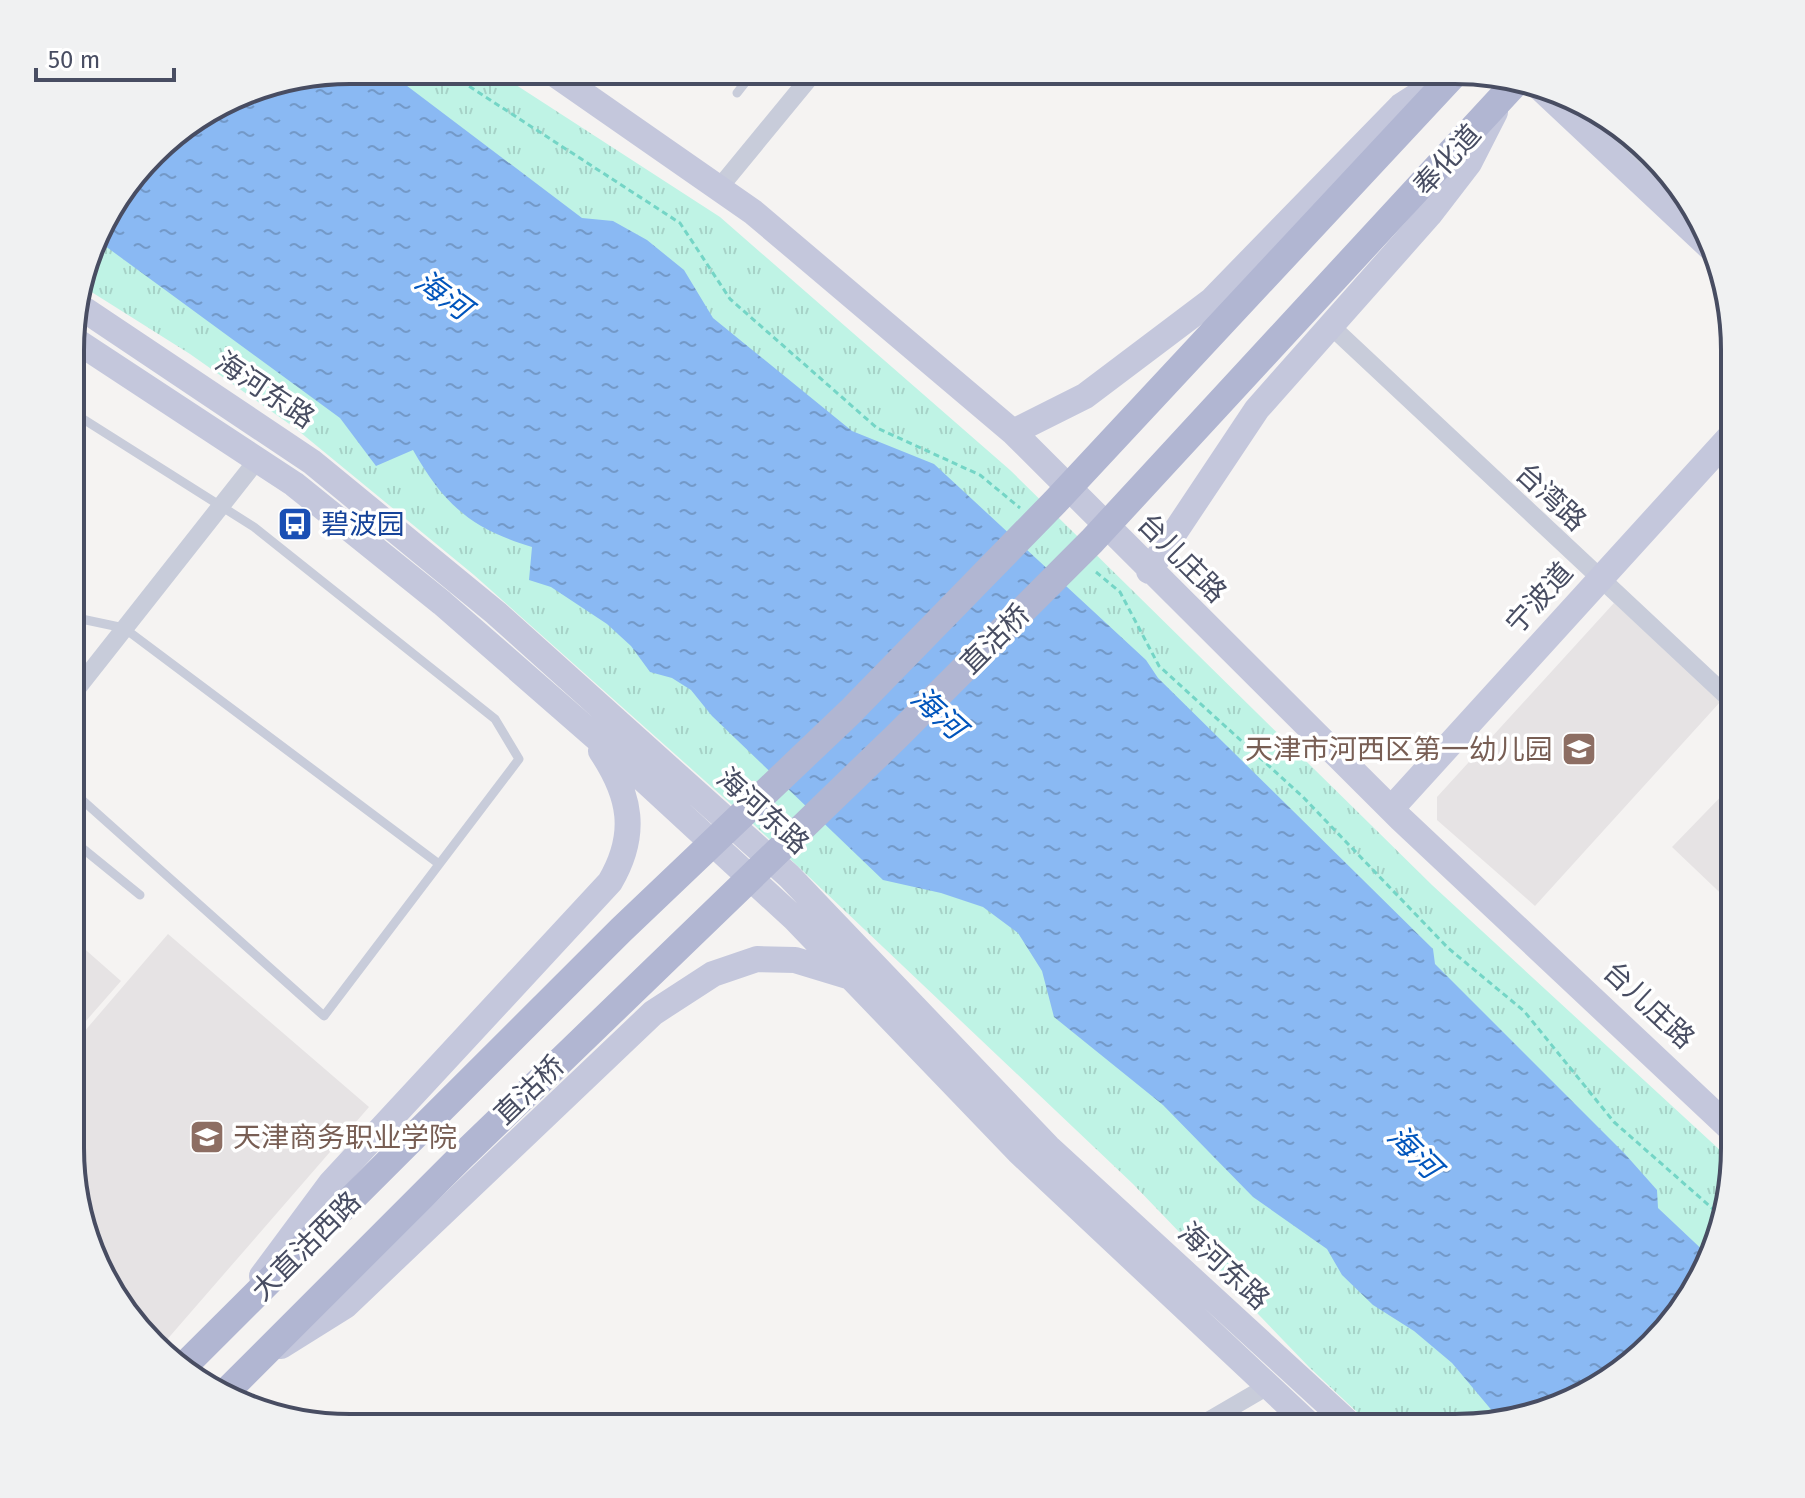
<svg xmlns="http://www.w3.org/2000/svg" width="1805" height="1498" font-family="'Fira Sans','Noto Sans SC',sans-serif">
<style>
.education{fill:#e6e3e4}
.park{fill:url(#park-tufts)}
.water{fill:url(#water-ripples)}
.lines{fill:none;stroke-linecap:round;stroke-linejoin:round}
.path{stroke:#74d5c6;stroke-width:3;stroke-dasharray:6 4;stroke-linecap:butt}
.lane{stroke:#c8ccda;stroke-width:9}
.street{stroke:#c8ccda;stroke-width:18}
.secondary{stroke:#c4c7dc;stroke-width:26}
.primary{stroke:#b1b6d2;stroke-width:28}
.labels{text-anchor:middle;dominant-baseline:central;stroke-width:7;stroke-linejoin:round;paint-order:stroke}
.street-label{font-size:28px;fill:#484d62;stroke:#fff}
.transit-label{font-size:28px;fill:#164399;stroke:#fff;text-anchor:start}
.education-label{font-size:28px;fill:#785e54;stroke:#fff;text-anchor:end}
.water-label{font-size:30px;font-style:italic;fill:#0155bc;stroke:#fff}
.rim{fill:none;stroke:#484d62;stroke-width:4}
</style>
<defs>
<pattern id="park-tufts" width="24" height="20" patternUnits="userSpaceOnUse" patternTransform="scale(2)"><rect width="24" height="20" fill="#bff3e5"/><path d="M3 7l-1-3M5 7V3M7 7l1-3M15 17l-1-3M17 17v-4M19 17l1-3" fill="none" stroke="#a6d2c7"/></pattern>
<pattern id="water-ripples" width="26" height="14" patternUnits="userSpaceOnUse" patternTransform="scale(2)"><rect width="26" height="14" fill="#8ab9f3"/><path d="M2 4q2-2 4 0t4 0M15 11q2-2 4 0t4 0" fill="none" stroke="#7399c8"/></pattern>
</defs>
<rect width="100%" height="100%" fill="#f5f3f2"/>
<path class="education" d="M1614,603L1721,701L1535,906L1437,820V797Z
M1735,782V907L1672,847Z
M168,934L369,1107L158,1350L99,1271L71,1167V1047Z
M71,937L121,981L71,1038Z"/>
<path class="park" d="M350,70H493L720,217L1010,470L1432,885L1734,1163L1706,1271L1653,1346L1563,1407L1455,1428H1374L1309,1367L1133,1184L750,821L474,575L295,428L190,354L82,286L107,210L166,139L260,85Z"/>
<path class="water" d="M350,70H386L582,218L613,221L647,240L684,270L713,318L852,431L934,464L1146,660L1158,678L1433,949L1435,964L1625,1154L1657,1190L1658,1208L1710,1257L1706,1271L1653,1346L1563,1407L1499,1419L1452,1363L1414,1331L1373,1305L1342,1275L1327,1249L1253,1197L1163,1105L1054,1017L1042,971L1018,933L983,907L941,893L883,880L712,716L691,690L672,678L650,672L631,646L607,624L551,587L529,580L532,547C472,529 444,505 413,450L376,466L340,418L97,240L107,210L166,139L260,85Z"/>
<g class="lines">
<path class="path" d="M444,70L680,223L730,299L877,428L980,475L1020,508
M1096,572L1120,592L1159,666L1302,796L1448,948L1524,1011L1614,1122L1721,1216"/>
<path class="lane" d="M737,93L755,70
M1581,104L1687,203
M72,617L124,628L439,864
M71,790L324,1016L519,759L495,719L254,527L72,412
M71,839L140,895"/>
<path class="street" d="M719,188L816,70
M1332,327L1735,704
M72,695L258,459
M1196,1428L1268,1386"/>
<path class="secondary" d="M549,70L753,212L1013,432L1401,819L1734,1132
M1538,86L1715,252
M76,304L312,462L496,613L789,876L1048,1147L1354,1428
M72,338L294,484L442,603L631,768L795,919L1019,1152L1313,1428
M1013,432L1085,396L1211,301L1401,106L1440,81
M1149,571L1257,409L1429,215L1469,163L1495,112
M1391,809L1735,431
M262,1276L331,1183L610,882C638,834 631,796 601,751
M281,1346L345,1306L653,1013L713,974L757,959L795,960L851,977"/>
<path class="primary" d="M183,1367L621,930L850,712L1055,502L1457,71
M224,1394L461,1157L897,736L1092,541L1517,81"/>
</g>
<defs>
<g id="bus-square" transform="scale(1.8)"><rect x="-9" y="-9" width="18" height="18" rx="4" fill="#1a4fb4" stroke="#fff"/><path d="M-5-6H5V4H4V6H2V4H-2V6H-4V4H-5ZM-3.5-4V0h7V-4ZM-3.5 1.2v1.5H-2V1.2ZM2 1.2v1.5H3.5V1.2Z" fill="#fff"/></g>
<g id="school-square" transform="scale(1.8)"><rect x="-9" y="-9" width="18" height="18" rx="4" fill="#8d6e63" stroke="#fff"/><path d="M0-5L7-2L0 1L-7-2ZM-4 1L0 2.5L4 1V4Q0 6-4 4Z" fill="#fff"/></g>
</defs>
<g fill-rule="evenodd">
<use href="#bus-square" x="295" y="524"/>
<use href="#school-square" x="1579" y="749"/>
<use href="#school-square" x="207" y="1137"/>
</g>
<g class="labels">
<g class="street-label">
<text transform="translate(1447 160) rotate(-48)">奉化道</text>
<text transform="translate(265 390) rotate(34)">海河东路</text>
<text transform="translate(1551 497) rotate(43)">台湾路</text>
<text transform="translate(1182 558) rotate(45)">台儿庄路</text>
<text transform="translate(1539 598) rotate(-48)">宁波道</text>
<text transform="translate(995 639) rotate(-45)">直沽桥</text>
<text transform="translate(763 811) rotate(42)">海河东路</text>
<text transform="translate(1649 1005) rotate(43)">台儿庄路</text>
<text transform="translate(529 1090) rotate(-44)">直沽桥</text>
<text transform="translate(306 1246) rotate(-45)">大直沽西路</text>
<text transform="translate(1224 1266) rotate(43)">海河东路</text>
</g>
<g class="transit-label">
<text x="321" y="524">碧波园</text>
</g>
<g class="education-label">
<text x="1553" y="749">天津市河西区第一幼儿园</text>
<text x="233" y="1137" text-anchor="start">天津商务职业学院</text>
</g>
<g class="water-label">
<text transform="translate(443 295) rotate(36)">海河</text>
<text transform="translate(938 713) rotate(42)">海河</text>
<text transform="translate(1414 1152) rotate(45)">海河</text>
</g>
</g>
<path d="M0 0H1805V1498H0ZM350 84H1455A266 266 0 0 1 1721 350V1148A266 266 0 0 1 1455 1414H350A266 266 0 0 1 84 1148V350A266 266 0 0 1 350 84Z" fill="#f0f1f2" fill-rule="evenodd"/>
<path class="rim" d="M350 84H1455A266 266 0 0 1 1721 350V1148A266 266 0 0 1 1455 1414H350A266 266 0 0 1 84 1148V350A266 266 0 0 1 350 84Z"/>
<path d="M36 68v12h138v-12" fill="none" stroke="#484d62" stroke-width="4"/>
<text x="48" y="68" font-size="24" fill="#484d62" stroke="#ffffff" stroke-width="6" paint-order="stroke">50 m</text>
</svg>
